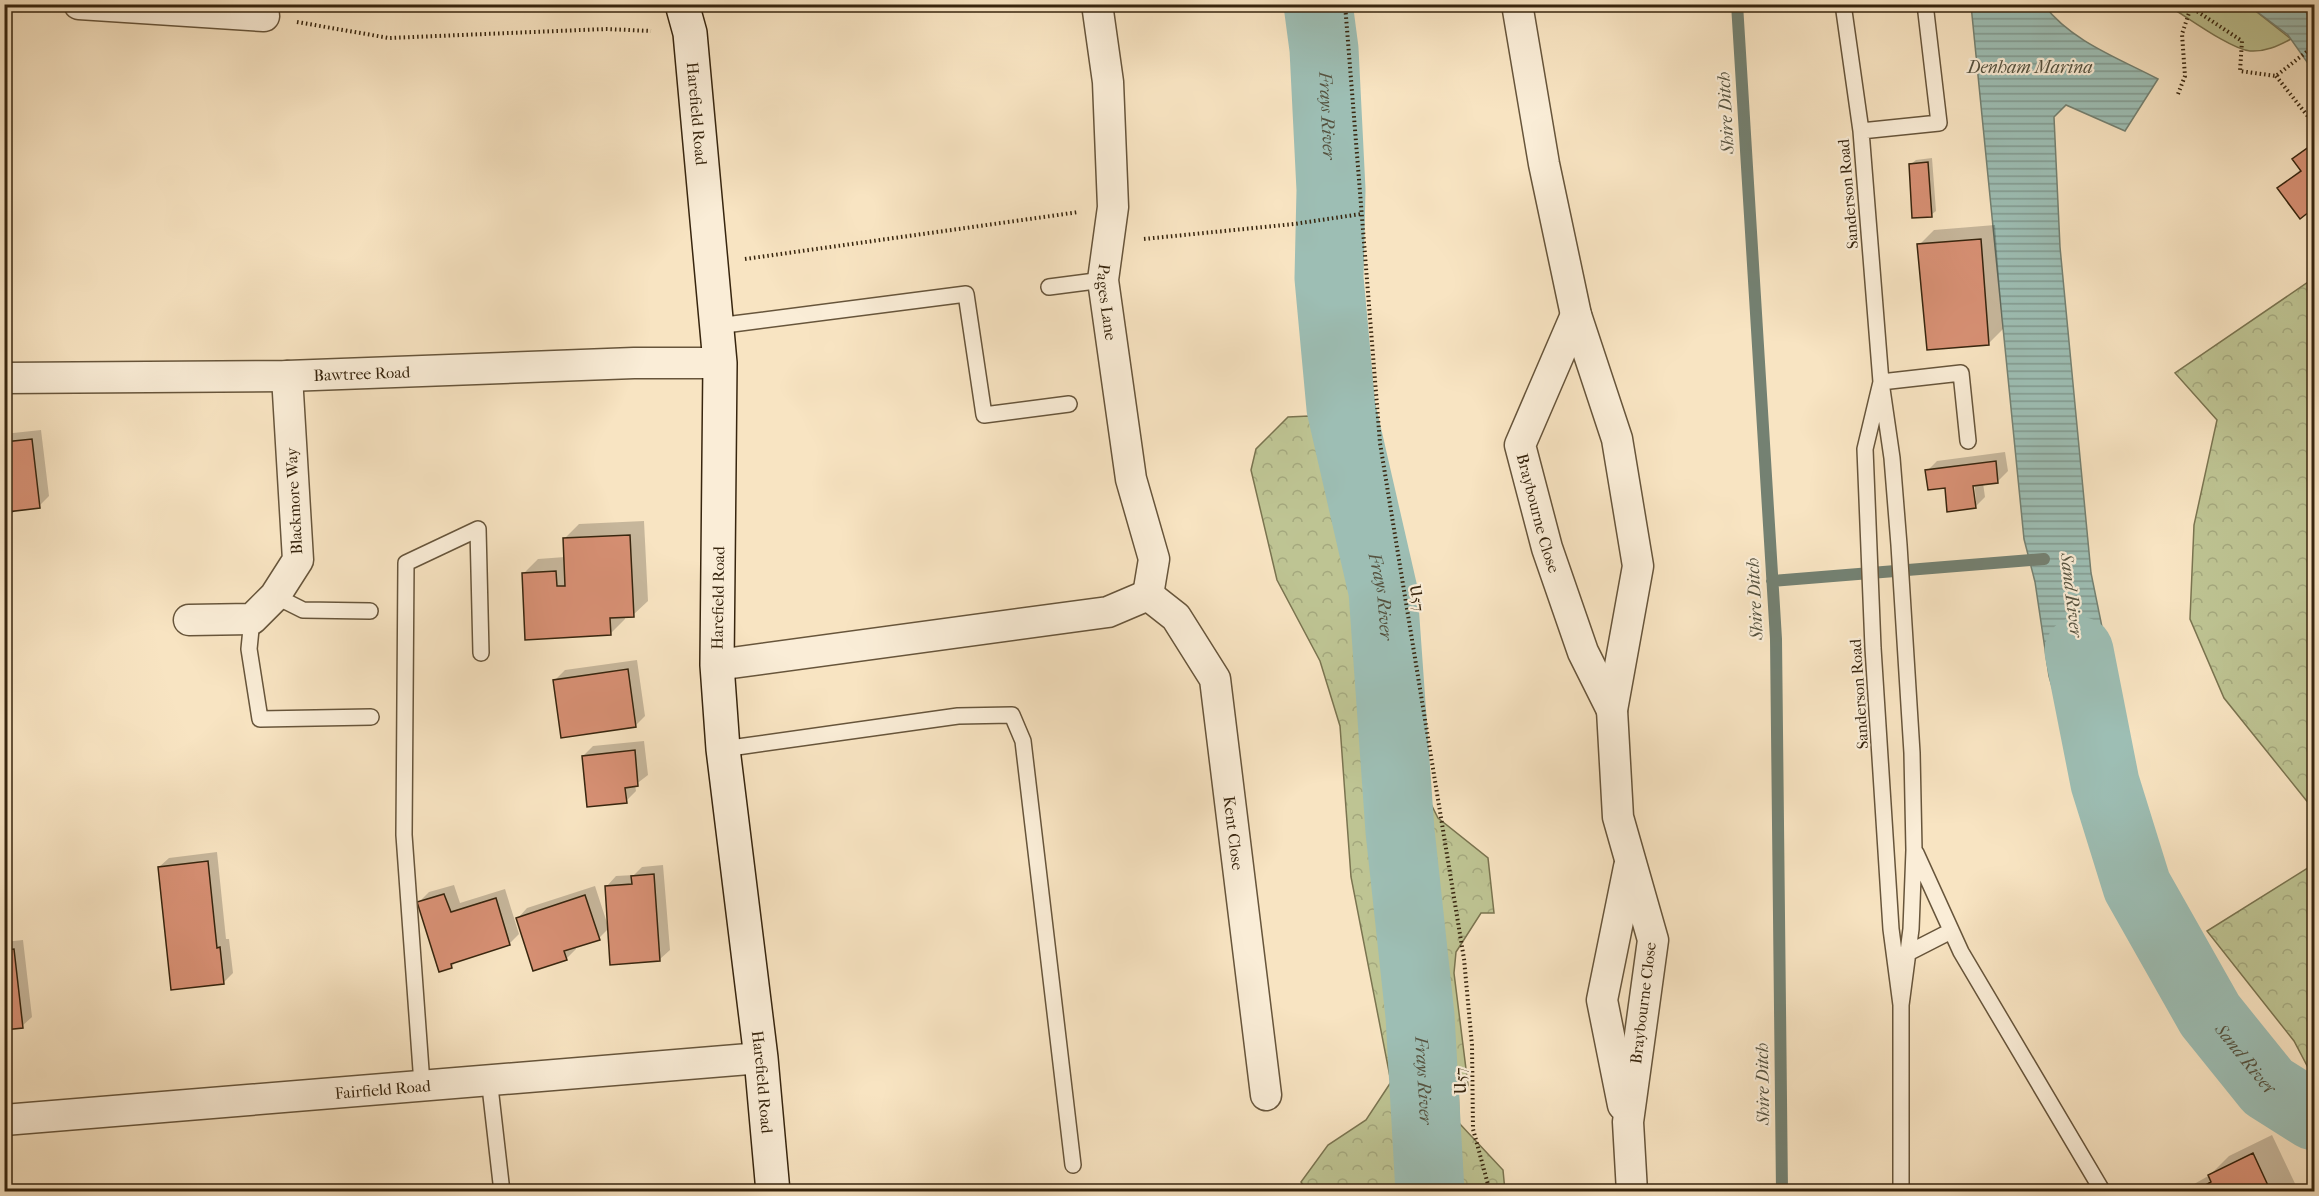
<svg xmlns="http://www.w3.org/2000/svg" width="2319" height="1196" font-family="'IM FELL French Canon',serif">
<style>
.grass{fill:#bec493;stroke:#7a7450;stroke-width:1.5}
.forest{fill:url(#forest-crowns);stroke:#7a7450;stroke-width:1.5}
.water{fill:url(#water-rules);stroke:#748172;stroke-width:1.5}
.shadow{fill:#0003;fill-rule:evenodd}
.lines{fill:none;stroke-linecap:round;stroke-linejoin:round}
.stream{stroke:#748172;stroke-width:12}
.river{stroke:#9dbeb4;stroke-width:69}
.building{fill:#d79074;stroke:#37250e;stroke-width:1.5}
.lane-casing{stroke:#67553b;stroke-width:18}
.street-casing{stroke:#67553b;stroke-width:33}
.secondary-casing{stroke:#37250e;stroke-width:36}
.path{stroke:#37250e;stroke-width:4;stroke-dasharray:1.5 3;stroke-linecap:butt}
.lane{stroke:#faedd7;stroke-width:15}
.street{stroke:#faedd7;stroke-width:30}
.secondary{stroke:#faedd7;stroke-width:33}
.labels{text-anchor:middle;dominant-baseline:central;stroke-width:4.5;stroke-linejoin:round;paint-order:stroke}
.street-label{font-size:16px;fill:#37250e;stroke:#faedd7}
.water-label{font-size:18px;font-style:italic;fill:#565340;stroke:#faedd7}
</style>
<defs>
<pattern id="forest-crowns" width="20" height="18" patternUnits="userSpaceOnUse" patternTransform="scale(1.5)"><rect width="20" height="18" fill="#bec493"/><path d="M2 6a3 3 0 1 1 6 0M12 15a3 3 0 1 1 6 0" fill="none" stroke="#a4a87e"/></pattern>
<pattern id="water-rules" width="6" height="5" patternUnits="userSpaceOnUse" patternTransform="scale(1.5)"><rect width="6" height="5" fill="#9dbeb4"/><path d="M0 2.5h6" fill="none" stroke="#819a91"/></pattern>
</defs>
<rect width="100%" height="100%" fill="#f8e4c2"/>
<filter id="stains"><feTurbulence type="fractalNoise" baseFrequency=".00333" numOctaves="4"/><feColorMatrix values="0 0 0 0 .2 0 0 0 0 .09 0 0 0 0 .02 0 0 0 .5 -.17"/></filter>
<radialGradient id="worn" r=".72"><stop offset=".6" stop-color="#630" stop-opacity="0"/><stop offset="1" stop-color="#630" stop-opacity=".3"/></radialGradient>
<path class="grass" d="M2167,5H2248L2291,39C2278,46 2265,52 2250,51C2230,49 2186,16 2167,5Z"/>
<path class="forest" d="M2314,278V810L2224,698L2190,619L2194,525L2217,420L2175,373Z
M1309,416L1361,452L1373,494L1370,583L1418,778L1438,818L1488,858L1494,913H1481L1456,952L1454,973L1468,1085L1458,1079L1459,1123L1503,1170L1505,1191L1362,1192L1360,1187L1343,1191L1308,1192L1301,1182L1328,1145L1366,1120L1391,1082L1351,877L1340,726L1320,661L1277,580L1251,470L1256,449L1288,417Z
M2314,864V1079L2294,1041L2207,931Z"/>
<path class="water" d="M1971,5H2044C2071,41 2118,58 2158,79L2125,131L2066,105L2054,117L2060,247L2091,573L2124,735L2072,755L2049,676L2035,582L2024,539Z
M2248,5H2302L2314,26V72L2288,35Z"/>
<path class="shadow" d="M2314,141V206L2300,217L2279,188L2301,169L2294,159Z
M1932,158L1936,211L1931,215L1911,164L1916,160Z
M1995,225L2003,329L1989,343L1919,245L1934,230Z
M41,430L49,496L39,506L17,509L4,521V434Z
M2005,452L2008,471L1998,481L1983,483L1985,497L1975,507L1927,471L1937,461ZM1971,479H1974L1976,501H1973Z
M644,521L648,601L633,615L625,616V619L610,634L523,574L538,559L565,557L564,539L579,524Z
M637,660L645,716L635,726L555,680L565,670Z
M644,741L648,775L635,785L636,791L626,801L583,756L593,746Z
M217,852L226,939H229L233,973L223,983L159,867L169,858Z
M663,865L670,950L660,959L609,928L599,938L575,946L576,949L566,959L518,918L527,908L595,886L608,926L607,886L616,876L634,875L642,867Z
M454,885L460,903L505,889L519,934L509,944L458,960L451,967L419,902L429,892Z
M23,940L32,1017L22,1026L4,1028V942Z
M2272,1135L2299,1192H2180L2210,1175L2229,1156Z"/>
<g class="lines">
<path class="stream" d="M1737,4L1776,639L1782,1192
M1772,581L2044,559"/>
<g class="river">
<path id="s1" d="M1318,4L1324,49L1331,190L1329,278L1341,408L1383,591L1400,831L1420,1016L1430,1192"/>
<path id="s2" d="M2079,651L2105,783L2137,886L2210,1015L2268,1087L2314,1116"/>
</g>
</g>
<path class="building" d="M2313,144L2314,208L2300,219L2277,188L2301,171L2292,159Z
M1928,162L1932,217L1912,218L1909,164Z
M1981,239L1989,345L1927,350L1917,244Z
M32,439L40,508L7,512L8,522L4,523V442Z
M1996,461L1998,483L1973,486L1976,508L1947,512L1945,488L1928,490L1925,470Z
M630,535L634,617L610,618L611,635L525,640L522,573L556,571L557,586H565L563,538Z
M628,669L636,727L561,738L553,680Z
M635,750L638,786L625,788L627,803L587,807L582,756Z
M208,861L217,948L220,947L224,984L171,990L158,867Z
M654,874L660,961L610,965L605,886L632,884L631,876Z
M444,894L451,912L496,898L510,945L451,964L452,968L439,972L417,902Z
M585,895L600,940L564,951L567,960L533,971L516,918Z
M14,949L23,1028L4,1030V950Z
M2253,1153L2271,1192H2193L2211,1182L2208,1175Z"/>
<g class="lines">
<g class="lane-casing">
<path id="lane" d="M1843,4L1861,131L1881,382L1865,449L1873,648L1891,929L1901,1005
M1861,131L1939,123L1925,4
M1049,287L1103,280
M717,326L966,294L984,415L1069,404
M275,596L303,610L370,611
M252,619L249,649L260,719L371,717
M723,749L958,716L1012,715L1023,741L1073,1165
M1916,853L1961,952L2103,1192
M1908,953L1951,931
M489,1078L502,1192
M422,1084L404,835L406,563L478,529L481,653
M1901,1192V1005L1911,929L1914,850L1912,753L1899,545L1892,458L1881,382L1961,373L1968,441"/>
</g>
<g class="street-casing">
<g id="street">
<path d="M79,4L264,16"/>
<path id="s3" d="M1097,4L1108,82L1113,207L1103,280L1131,479L1154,559L1148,595"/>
<path d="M1517,4L1544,164L1576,315L1617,439L1638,566L1612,710L1618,817L1653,940L1628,1122L1632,1192"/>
<path id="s4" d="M1576,315L1520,445L1547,548L1583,652L1612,710"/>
<path id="s5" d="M4,378L287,376L634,363H720"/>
<path id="s6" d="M1148,595L1176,617L1215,679L1266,1095"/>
<path d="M189,620L252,619L275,596L298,560L287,376"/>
<path d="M717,665L1108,612L1148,595"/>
<path d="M1623,1105L1602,1000L1629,867"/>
<path id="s7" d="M4,1120L761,1058"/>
</g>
</g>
<g class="secondary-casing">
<g id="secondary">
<path id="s8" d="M682,4L690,33L720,363L717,665L723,749L761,1058L773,1192"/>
</g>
</g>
<path class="path" d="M1345,4L1380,443L1464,959L1472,1045L1473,1129L1490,1192
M2186,4L2242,41L2240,71L2276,76L2314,46
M297,22L389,38L606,29L651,31
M2276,76L2314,124
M2178,94L2185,76L2182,34L2191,7
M1144,239L1294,224L1361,214
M745,259L1079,212"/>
<use href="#lane" class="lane"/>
<use href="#street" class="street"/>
<use href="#secondary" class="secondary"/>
</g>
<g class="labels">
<g class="street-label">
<text stroke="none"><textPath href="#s8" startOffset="111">Harefield Road</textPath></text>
<text transform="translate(1848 194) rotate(-95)">Sanderson Road</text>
<text stroke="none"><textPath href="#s3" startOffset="300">Pages Lane</textPath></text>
<text stroke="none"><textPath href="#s5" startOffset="358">Bawtree Road</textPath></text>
<text transform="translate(294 501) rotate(-93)">Blackmore Way</text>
<text stroke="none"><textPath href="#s4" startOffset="212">Braybourne Close</textPath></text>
<text transform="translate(718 598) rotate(-89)">Harefield Road</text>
<text transform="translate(1417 598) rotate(81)">U57</text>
<text transform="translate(1859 694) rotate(-94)">Sanderson Road</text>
<text stroke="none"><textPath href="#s6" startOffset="264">Kent Close</textPath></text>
<text transform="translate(1643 1003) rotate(-83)">Braybourne Close</text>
<text transform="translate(1460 1081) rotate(-90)">U57</text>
<text stroke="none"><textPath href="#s8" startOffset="1083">Harefield Road</textPath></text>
<text stroke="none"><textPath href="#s7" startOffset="380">Fairfield Road</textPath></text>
</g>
<g class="water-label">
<text x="2030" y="67">Denham Marina</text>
<text transform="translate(1726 113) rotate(-93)">Shire Ditch</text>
<text stroke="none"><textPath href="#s1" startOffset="112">Frays River</textPath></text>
<text transform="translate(2071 595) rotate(83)">Sand River</text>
<text stroke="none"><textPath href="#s1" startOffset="598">Frays River</textPath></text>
<text transform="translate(1755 599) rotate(-93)">Shire Ditch</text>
<text stroke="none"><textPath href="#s2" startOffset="447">Sand River</textPath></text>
<text stroke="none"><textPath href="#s1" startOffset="1084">Frays River</textPath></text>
<text transform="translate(1763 1084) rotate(-91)">Shire Ditch</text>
</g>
</g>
<rect width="2319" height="1196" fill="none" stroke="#f8e4c2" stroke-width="24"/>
<rect x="6" y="6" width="2307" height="1184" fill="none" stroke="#37250e" stroke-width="3"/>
<rect x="12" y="12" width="2295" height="1172" fill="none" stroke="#37250e" stroke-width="1.5"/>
<rect width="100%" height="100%" filter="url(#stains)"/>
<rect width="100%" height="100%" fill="url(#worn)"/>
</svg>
